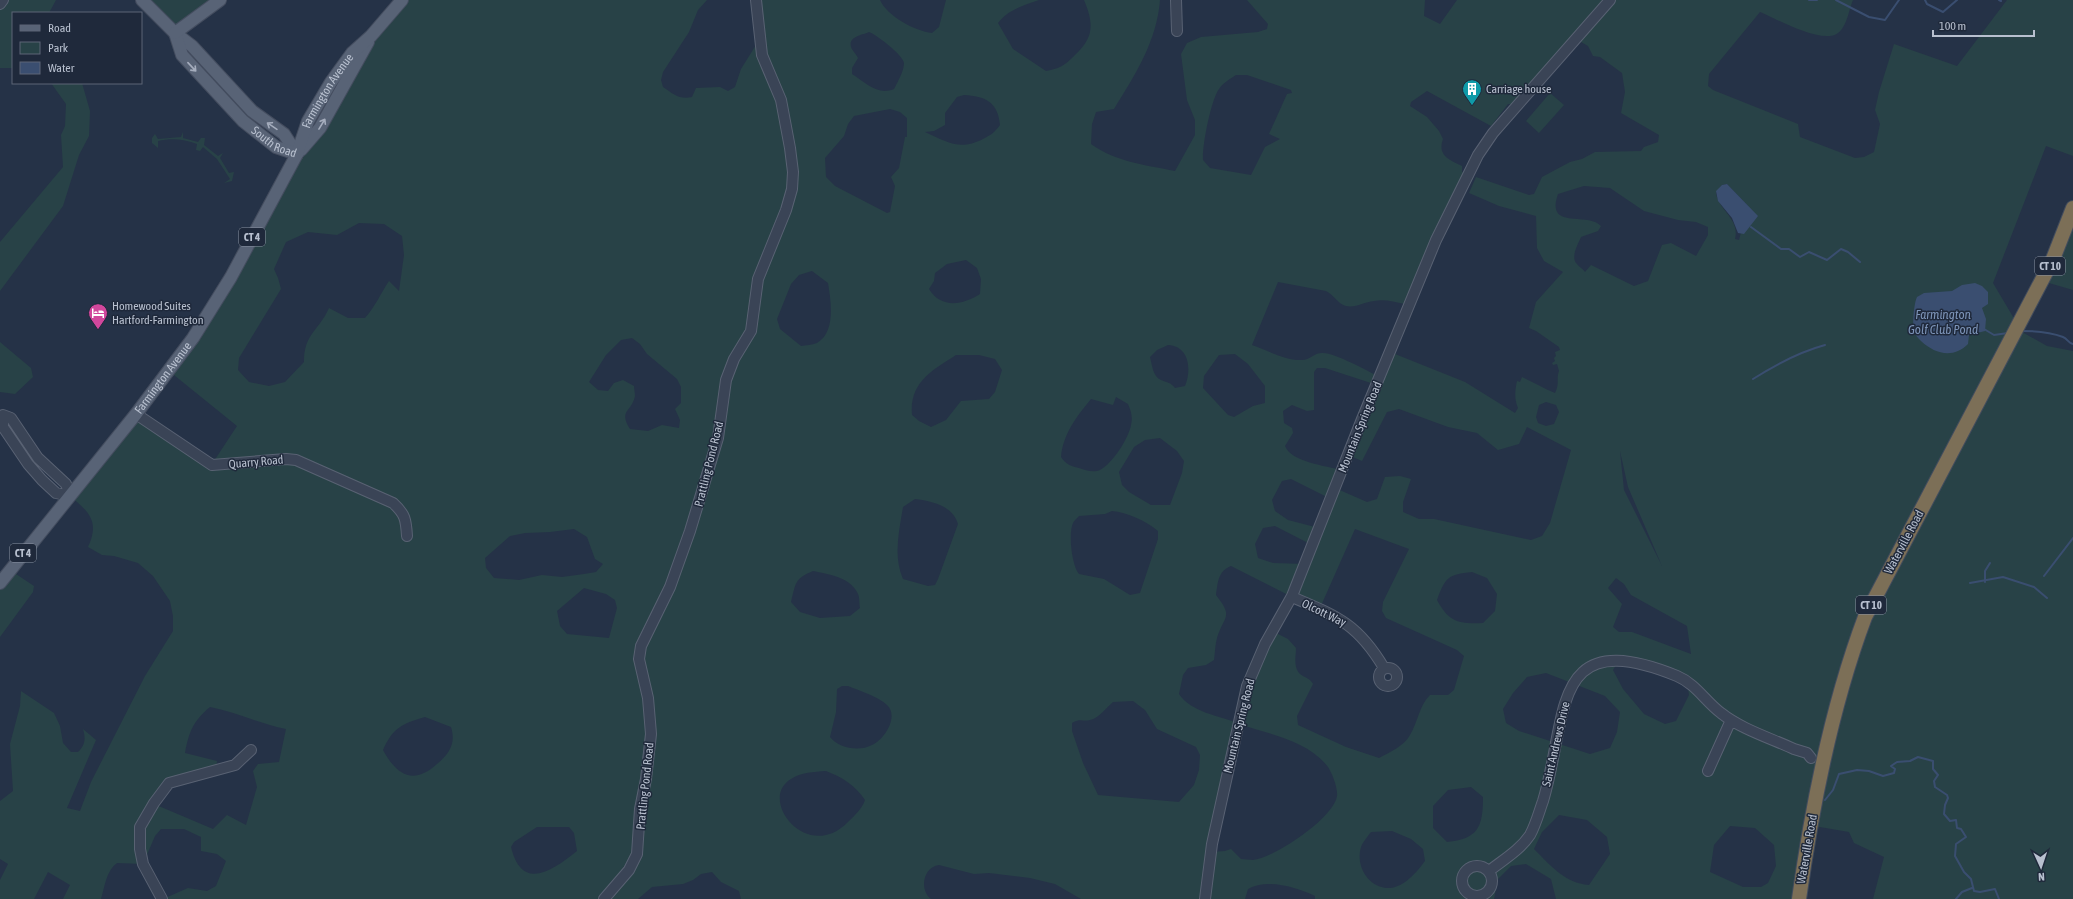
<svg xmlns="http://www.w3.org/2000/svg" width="2073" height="899" font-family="'Asap Condensed',sans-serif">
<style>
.green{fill:#284247;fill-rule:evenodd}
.water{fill:#3a4e70}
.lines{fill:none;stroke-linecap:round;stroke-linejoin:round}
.stream{stroke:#3a4e70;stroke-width:2}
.minor-casing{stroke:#596273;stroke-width:12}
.major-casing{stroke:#444d5f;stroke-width:14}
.highway-casing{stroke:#424c5d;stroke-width:16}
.minor{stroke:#3a4456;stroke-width:10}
.major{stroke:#586376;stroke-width:12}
.highway{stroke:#7c6f57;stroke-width:14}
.oneway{stroke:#a5adbd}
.labels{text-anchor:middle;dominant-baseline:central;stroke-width:3;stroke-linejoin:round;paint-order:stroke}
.shield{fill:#1f293b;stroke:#8a93a3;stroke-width:1}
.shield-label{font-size:11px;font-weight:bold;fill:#b8c0cf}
.poi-label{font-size:12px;fill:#b8c0cf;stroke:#1f293b;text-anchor:start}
.street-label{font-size:12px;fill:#b8c0cf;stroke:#1f293b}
.water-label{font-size:13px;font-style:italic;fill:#7d94b8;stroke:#1f293b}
</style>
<rect width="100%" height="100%" fill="#253247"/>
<path class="green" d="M0,0H56L49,13H13V68H0Z
M142,0H220L175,33Z
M402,0H707L698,10L689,32L663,72L661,80L663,87C673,94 680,100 692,97L696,88L720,87L728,91L735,87L741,69L756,45L753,0H880C887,16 915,31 932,33L939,27L946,0H1039C1024,5 1008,10 998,23L1013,49L1046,71C1061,68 1064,66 1075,55C1094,37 1094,24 1084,0H1160C1157,41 1135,75 1114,109L1096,112L1092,124L1091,144C1116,162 1145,165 1175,171L1195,135V120L1187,100L1181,54L1187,43L1201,37L1258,32L1267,29L1268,24L1247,0H1425L1424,16L1440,24L1457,0H1853C1849,9 1847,27 1838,33C1822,45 1777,19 1760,12L1709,74L1708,86L1713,90L1798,124L1800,137L1855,158L1864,157L1874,152L1880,124L1875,110L1879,92L1894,44L1957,66L2007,0H2073V156L2046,146L1993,283L2022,332L2047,346L2073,351V899H1873L1884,857L1854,843L1849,832L1814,826L1799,899H1556L1551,879L1526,864L1511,866L1498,879L1494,899H1315V896C1297,887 1266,878 1248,889L1245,899H1081L1055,884L1030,878L989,873L974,874L939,865C923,867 919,890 931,899H741L739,891L721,882L712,872L701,874L693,880L683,884L652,887L638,899H163L188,888L207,891L216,886L226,861L217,854L201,851V837L184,829H161L155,836L143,864L117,863C106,871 105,886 101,899H63L70,885L48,872L34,899H0V880L8,864L0,859V801L13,791L10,744L20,706L21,691L54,713L60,726L63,743L71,752H78C85,745 86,739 83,729L96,740L67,808L80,811L91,782L145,676L173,631V616L170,601L153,576L138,563L114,556L102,555L88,547C100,521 89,512 70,496L136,414L212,464L237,426L169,371L297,154ZM869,32C877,35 903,55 904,63C904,71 898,81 894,89C878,96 866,83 852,74V68L858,58C856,54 852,50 851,47C848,36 863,35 869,32ZM1576,39L1588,46L1593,56L1600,57L1622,73L1625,92L1621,113L1659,135L1658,142L1644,147L1641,151L1595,152L1582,159L1570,162L1542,177L1534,194L1529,195L1476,177L1469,193L1499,206L1536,216L1537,248L1544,261L1563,272L1536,302L1529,328L1536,331L1559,347L1560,350L1555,352L1556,356L1554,358L1555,361L1552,363L1553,365L1557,364L1559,371C1556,379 1560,383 1555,393C1543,388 1533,382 1522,377L1520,382L1517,381C1515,391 1514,398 1518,408L1515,413L1465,382L1390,352L1380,377C1367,371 1334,352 1322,353C1314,353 1310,360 1302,360C1286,361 1267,350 1252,345L1278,282L1326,291C1334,295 1338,304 1346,306C1356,308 1364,302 1374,301C1385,299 1394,302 1405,304L1465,173L1462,172V166C1450,160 1437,156 1443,139L1439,131L1427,117L1410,106L1411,102L1427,91L1491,126L1508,104H1518ZM1236,75H1247L1291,90L1292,93L1287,94L1269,134L1280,139L1265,147L1251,175L1210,168L1203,160C1202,146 1211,100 1219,89C1223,83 1230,79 1236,75ZM964,95C985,96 998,102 1000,125C995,132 991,135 983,139C960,151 947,142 925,132L934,131L945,125V113L957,97ZM890,109L900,112L907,118V137H905L899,168L891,177L895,186L890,212L887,213L835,186L826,177L825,158L844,136L848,124L854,116ZM1727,184L1748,206L1739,240L1735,239C1740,219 1719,211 1716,193L1722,185ZM1584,186L1610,188L1644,211L1678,220L1696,222L1708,227V235L1696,256L1671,243L1662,245L1648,281L1634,286L1591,265L1585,272C1582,268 1578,266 1576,263C1571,256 1578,244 1581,237L1598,231L1601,226C1588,211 1545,231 1558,194ZM359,223L384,224L402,236L404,255L399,291L389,281C381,293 375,307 365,318H348L329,308C319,331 304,333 304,362L285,382L269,386L249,382L238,370L239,358L281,289L278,278L274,269L286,242L308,232L337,235ZM966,260L977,268L981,279L980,294C963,305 941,309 929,289L934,281L935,273L947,264ZM812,271L828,283C831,301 836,332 817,343C812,345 806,345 801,346L780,329L777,319L791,284L799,275ZM632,338L640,344L647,354L677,379L681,387V403L675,409L680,420L679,428L662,425L648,431L630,429C618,410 632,412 635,396C635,393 634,389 634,386L623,380L614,383L608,391L598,390L589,382L606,355L621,340ZM1168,345C1189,346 1192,369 1185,386L1175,388C1170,382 1168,383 1161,380C1153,377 1152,365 1150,357L1157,350ZM1235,354L1248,364L1265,386V403L1253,406L1234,417L1228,415L1203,388L1204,376L1219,355ZM956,355H979L995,359L1002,370L995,392L989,399L961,401L946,420L931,427L919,421L912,415C909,382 933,370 956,355ZM1317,368H1325L1374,384L1348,455L1362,461L1387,412L1399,409L1448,427L1477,433L1498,450L1519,444L1527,427L1571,450L1550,523L1542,536L1531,540L1434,519H1419L1403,512V502L1411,479L1400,476L1385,477L1377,499L1367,502L1335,488L1342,470C1326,466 1291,462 1285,446L1293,433L1292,428L1284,423L1283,411L1292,405L1307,411L1314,410V372ZM1116,397L1128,404C1131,411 1133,417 1131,425C1129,438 1110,468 1097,471C1090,472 1085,470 1079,468C1070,466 1066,464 1061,457C1063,434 1077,416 1091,399L1113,405ZM1546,402L1556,405L1559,412L1554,424L1546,426L1538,423L1536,417L1539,405ZM1160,438L1177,451L1184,461L1182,473L1170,505H1151L1129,492L1122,485L1119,472L1134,447L1145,440ZM1620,451L1628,487L1662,566L1624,490ZM1291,479L1331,499L1319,528L1288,520L1275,511L1272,500L1282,481ZM915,499C932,501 953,506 958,524L938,579L935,585L928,586L903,579C893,556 899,532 903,507ZM1112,511C1127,512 1146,521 1158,531V539L1140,593L1130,595L1104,579L1079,574C1072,566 1068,534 1073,523C1074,521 1077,518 1079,516L1105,514ZM1275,526L1312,545L1305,564L1273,563L1258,558L1255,544L1263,528ZM574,529L587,537L595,559L603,564L596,572L584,574L562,577L542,575L519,580L494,578L486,568L485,558L510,536L525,533L550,532ZM1355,529L1409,549L1383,602L1382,611L1386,618L1457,650L1464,656L1454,690L1448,695H1430C1419,706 1418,722 1410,735C1404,746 1390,752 1379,758L1346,747L1298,725L1297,716L1313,684C1310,678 1305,678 1300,674C1293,667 1296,656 1296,648L1288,639L1272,631L1238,723C1219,716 1191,712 1179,694L1183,675L1188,668L1206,665L1214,660C1215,653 1215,645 1217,638C1224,615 1234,618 1216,595C1218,582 1218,571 1231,566L1292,597L1320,608ZM813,571C828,574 849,577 857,592C860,596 859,603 860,608L850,616L820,618L800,612L791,602C796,583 794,579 813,571ZM1472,572L1487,578L1497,594L1495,611L1483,623C1458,624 1449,622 1437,600C1445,578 1448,574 1472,572ZM1616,578L1624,584L1631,595L1687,626L1691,654L1632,632H1619L1613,627L1622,604L1608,588ZM584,588L606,594L615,600L617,608L609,638L567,634L560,626L557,611ZM1619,660L1687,682L1689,695L1676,721L1665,724L1644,714L1623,689L1613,670ZM1546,673L1605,696L1620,712L1617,732L1610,748L1590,754L1519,731L1506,723L1503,709L1513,693L1527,677ZM842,686H848C858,690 879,697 887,705C899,716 885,739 872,745C859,752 838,748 830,737L836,712L837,689ZM1133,701L1145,710L1157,729L1196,747L1200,755L1199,770L1194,785L1179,802L1098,795L1083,763L1072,731V723C1081,718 1083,722 1090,720C1099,718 1106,708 1113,702ZM210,707C236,712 260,724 286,729L279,762L258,764L253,771L257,787L246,825L227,815L213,829L154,804L169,783L216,770L217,761L185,753C189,732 193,721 210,707ZM425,717L451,727C456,743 450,753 437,764C414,785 397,776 383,750C393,728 401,724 425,717ZM1239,724C1268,734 1308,740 1328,767C1332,773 1338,788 1337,796C1334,818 1274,858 1253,860C1249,860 1244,859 1241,859L1231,849L1225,851L1211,852ZM826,771C842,777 856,786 865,800C862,809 855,815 848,822C807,864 757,799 791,779C801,772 814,772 826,771ZM1471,787L1483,797C1483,827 1478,839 1447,842L1433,828V806L1448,790ZM1559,815L1587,820L1607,837L1610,854L1589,885C1565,883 1551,866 1534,849L1542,832ZM1730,826L1755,828L1774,845L1776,866L1768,883L1761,887H1743L1710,872L1714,845ZM537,827H569L574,833L577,851C552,871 522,892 511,847L514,842ZM1392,831L1411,839L1423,849L1425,861C1417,872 1404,887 1390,888C1369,889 1355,866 1361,847C1363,842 1368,836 1371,832Z
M51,83H82L90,111L89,136L79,155L63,206L0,291V242L63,167L61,135L65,126L66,104Z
M1550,93L1564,105L1539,133L1526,121Z
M183,132V138L198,142L201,138H205L204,145L218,156L223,153L220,158L229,173L234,172L232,181L224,183L230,179L217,159L203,147L200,151L196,150L197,144C184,139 171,138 158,141V148L152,143V138L155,134L158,139L181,137Z
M2073,208V290L2042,281Z
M0,342L31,368L33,377L15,394L0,392Z
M10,570L34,586L33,592L0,637V583Z"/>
<path class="water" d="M1727,184L1758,216L1744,234L1738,233L1732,218L1718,201L1716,191L1722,185Z
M1975,283L1982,286L1988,292V304L1982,308L1986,319L1985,331L1969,335L1968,344C1953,359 1935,354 1921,341C1918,338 1915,335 1914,331C1912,325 1914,303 1917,297L1924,293L1952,291L1962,285Z"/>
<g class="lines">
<path class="stream" d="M1809,0H1817
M1836,0L1869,17L1885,20L1899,0
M1925,0L1927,4L1943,12L1957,0
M1999,0L2001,1
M1751,227L1781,249H1789L1800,257L1809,252L1827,260L1841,249L1848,252L1860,262
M1984,329L1994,335L2008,333
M2022,331C2036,331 2050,332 2063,337C2068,339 2068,343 2073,344
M1753,379C1775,365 1799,352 1825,345
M2044,576L2073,538
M1985,582V571L1990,563
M1970,583L2003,577L2034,587L2047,598
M1825,800L1833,790L1839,774L1857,770L1869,771L1883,776L1894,773L1895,769L1891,766L1897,762L1910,761L1918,757L1933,761V769L1938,775L1934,781L1935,787L1947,795L1948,798L1945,805L1944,814L1950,821L1956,820L1957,828L1961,829L1966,837L1956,844L1955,856L1964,872L1971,879L1974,891L1980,892L1995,889L1999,899
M1956,899L1962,892L1972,888"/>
<g class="minor-casing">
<path id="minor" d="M1176,0L1177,31
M0,4L3,0
M136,414L212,465L286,459L296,460L393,503C405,514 406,519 407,536
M3,415L11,418L38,458L66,484L70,496L56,493L42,480L28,464L3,427Z
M1292,597C1337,616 1358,624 1384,668
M1379 677a9 9 0 1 1 18 0a9 9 0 1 1-18 0Z
M1708,771L1731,720
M1462 881a15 15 0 1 1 30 0a15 15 0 1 1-30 0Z
M1489,871C1503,860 1520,850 1530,835C1536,824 1539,812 1543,801C1569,715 1549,624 1677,676C1696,684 1705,701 1721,713C1741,729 1770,738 1794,749L1807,753L1811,758
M162,899L143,864L140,849V827L154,803L169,783L235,765L251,750
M604,899L629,870L637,854L640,809L646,779L651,734L648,698L639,659L641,646L670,587L690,531L718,438L726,380L734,359L751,331L758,279L786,210L792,189L793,172L790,148L781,100L762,55L756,0
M1205,899L1212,844L1247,686L1265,644L1292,596L1362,419L1436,240L1478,155L1493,133L1610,0"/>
</g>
<g class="major-casing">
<g id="major">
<path d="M142,0L175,33L192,46L252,111L284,134L297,154"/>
<path id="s1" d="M175,33L182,55L243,121L276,147L297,154"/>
<path d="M175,33L220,0"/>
<path d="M301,150L320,128L368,42"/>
<path id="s2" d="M0,583L136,414L193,338L231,277L297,154L308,121L331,82L352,53L371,36L402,0"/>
</g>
</g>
<g class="highway-casing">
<path id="highway" d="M1799,899C1812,806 1832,705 1865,617L2053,259L2073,208"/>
</g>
<use href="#minor" class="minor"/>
<use href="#major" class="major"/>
<use href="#highway" class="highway"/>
</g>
<defs><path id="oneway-shaft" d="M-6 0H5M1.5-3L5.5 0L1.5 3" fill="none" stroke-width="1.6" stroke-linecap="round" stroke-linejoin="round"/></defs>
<g class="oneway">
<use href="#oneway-shaft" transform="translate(192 67) rotate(47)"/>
<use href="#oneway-shaft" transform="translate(322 124) rotate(-59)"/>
<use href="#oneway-shaft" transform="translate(272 126) rotate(-146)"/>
</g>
<defs>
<g id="building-pin" transform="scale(1)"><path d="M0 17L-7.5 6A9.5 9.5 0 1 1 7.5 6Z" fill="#0f9aa8" stroke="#1f293b"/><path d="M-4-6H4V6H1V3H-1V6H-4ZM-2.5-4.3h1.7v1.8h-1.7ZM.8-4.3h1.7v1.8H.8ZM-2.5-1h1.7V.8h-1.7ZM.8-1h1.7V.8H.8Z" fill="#fff"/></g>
<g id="hotel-pin" transform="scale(1)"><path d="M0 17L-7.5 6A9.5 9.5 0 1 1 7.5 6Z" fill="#d1479c" stroke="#1f293b"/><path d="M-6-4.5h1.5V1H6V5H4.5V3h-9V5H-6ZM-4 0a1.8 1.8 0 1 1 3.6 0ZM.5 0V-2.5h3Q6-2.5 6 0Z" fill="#fff"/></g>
</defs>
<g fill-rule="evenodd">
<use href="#building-pin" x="1472" y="89"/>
<use href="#hotel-pin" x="98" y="313"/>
</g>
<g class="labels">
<g class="shield">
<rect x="239" y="228" width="26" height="18" rx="3"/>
<rect x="2035" y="257" width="30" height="18" rx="3"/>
<rect x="10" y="544" width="26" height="18" rx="3"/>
<rect x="1856" y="596" width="30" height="18" rx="3"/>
</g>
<g class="shield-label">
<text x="252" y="237">CT 4</text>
<text x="2050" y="266">CT 10</text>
<text x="23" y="553">CT 4</text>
<text x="1871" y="605">CT 10</text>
</g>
<g class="poi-label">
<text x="1486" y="89">Carriage house</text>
<text x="112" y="306">Homewood Suites<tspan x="112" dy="14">Hartford-Farmington</tspan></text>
</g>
<g class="street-label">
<text stroke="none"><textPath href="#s2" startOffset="594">Farmington Avenue</textPath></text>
<text stroke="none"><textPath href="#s1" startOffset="151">South Road</textPath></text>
<text stroke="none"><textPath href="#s2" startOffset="262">Farmington Avenue</textPath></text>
<text transform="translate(1360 427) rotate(-68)">Mountain Spring Road</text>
<text transform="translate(256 462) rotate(-5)">Quarry Road</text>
<text transform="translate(709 464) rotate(-76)">Prattling Pond Road</text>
<text transform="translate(1904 542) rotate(-62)">Waterville Road</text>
<text transform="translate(1324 613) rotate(26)">Olcott Way</text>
<text transform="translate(1239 726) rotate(-76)">Mountain Spring Road</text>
<text transform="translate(1556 744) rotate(-77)">Saint Andrews Drive</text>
<text transform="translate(645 786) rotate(-84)">Prattling Pond Road</text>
<text transform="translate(1807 849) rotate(-80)">Waterville Road</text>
</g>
<g class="water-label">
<text x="1943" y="314">Farmington<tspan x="1943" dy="15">Golf Club Pond</tspan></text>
</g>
</g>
<rect x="12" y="12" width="130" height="72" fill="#1f293b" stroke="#5c6576"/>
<rect x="20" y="25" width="20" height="6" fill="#586376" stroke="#5c6576"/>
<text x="48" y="32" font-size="12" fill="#b8c0cf">Road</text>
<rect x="20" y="42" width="20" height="12" fill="#284247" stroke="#5c6576"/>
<text x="48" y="52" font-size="12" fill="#b8c0cf">Park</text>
<rect x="20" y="62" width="20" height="12" fill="#3a4e70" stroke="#5c6576"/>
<text x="48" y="72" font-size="12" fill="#b8c0cf">Water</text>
<g transform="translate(2041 867) rotate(177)" stroke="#1f293b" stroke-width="3" paint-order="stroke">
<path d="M0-3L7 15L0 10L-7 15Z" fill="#b8c0cf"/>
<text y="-6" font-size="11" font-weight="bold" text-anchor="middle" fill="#b8c0cf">N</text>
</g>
<path d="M1933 30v6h101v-6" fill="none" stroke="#b8c0cf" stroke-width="2"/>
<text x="1939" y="30" font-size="12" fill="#b8c0cf" stroke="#1f293b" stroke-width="3" paint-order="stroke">100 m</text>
</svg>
